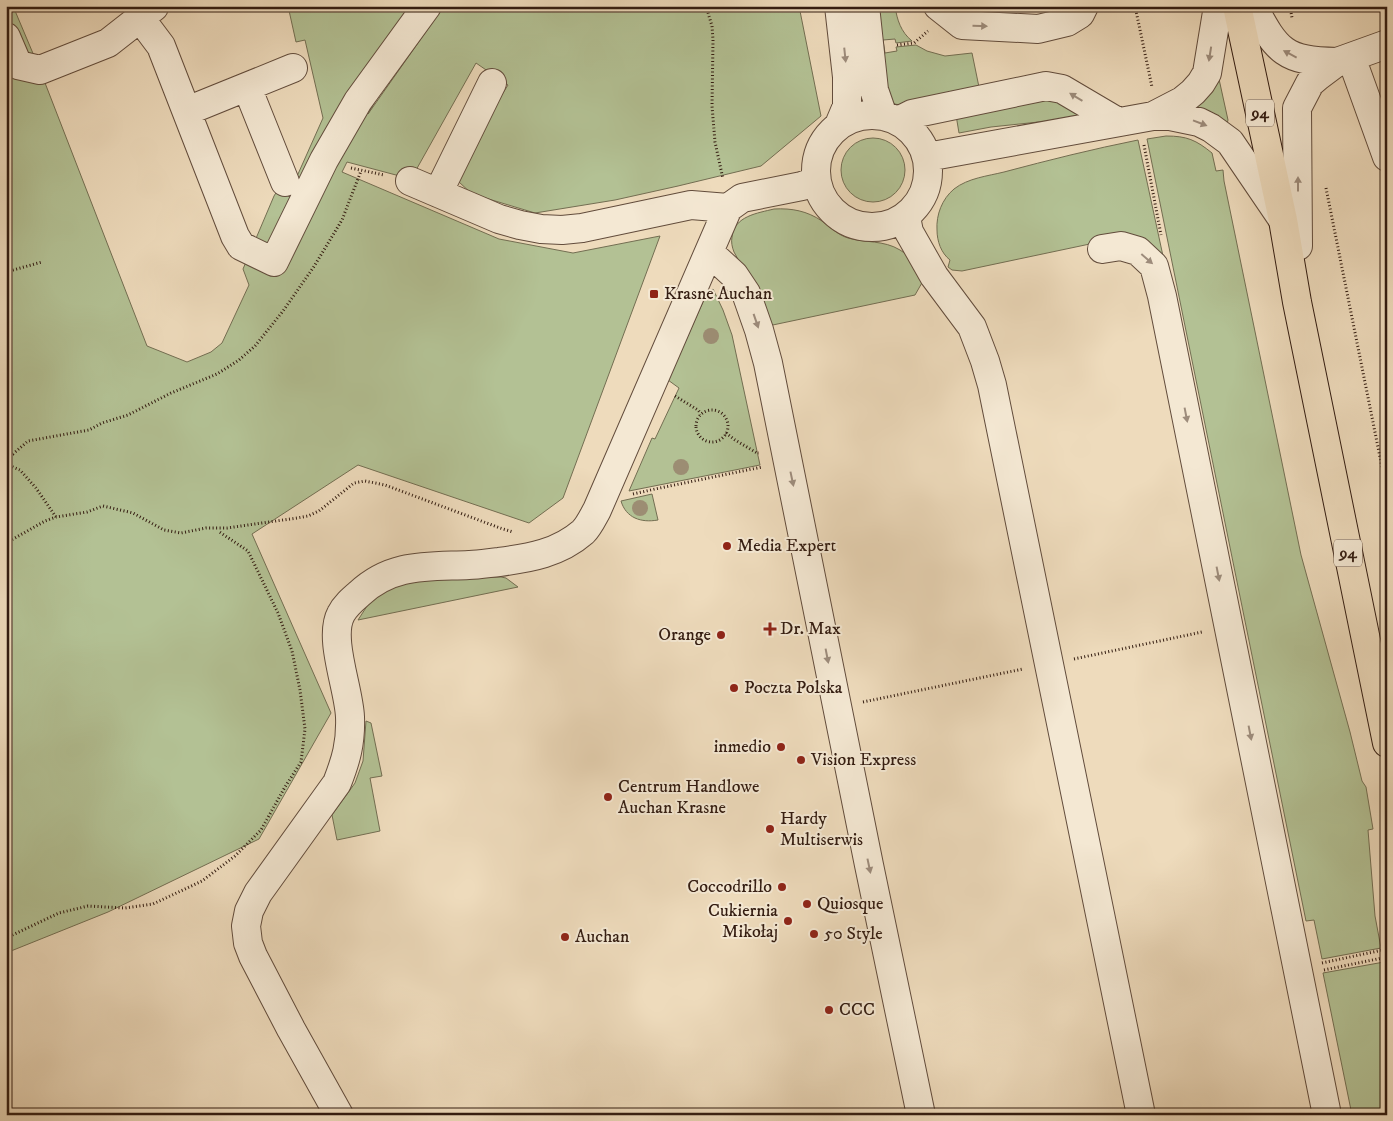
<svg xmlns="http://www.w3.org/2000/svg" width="1393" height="1121" font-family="'IM FELL DW Pica',serif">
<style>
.green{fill:#b3c194;stroke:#736e52}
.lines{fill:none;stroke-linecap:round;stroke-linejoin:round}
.minor-casing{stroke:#624c3c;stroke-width:30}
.major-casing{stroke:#331c11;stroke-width:30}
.path{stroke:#331c11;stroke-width:3;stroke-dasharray:1 2.5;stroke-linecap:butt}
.minor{stroke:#f4e8d3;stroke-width:28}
.major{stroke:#eedbbc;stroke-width:28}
.tree{fill:#9c8d73}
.oneway{fill:#9d8c7c}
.poi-dot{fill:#8f2418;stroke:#f4e8d3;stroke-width:2}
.labels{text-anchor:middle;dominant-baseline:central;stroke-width:4;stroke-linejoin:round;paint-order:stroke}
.shield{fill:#f4e8d3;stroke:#6d594b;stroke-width:1}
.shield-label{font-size:16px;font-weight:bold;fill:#331c11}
.poi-label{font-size:18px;fill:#331c11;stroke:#f4e8d3;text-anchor:start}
</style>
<rect width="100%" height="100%" fill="#eedbbc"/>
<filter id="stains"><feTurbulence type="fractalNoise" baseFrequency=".004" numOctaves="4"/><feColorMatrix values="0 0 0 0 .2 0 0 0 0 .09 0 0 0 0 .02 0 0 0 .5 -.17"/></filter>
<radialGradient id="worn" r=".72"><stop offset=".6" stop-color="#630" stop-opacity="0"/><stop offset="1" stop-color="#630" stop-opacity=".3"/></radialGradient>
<path class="green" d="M6,6H13L40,70L147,346L187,362L211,352L222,343L249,285L243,269L274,196L277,191L294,183L323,118L305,40L296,42L288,6H430L368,114L444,6H799L821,116L761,166L678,186L615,200L535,213L472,194L459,182L462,158L508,85L476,63L411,179L347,162L342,172L499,239L573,253L660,236L563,498L529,523L358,465L252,534L331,713L259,839L108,912L6,953Z
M874,6H895C897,20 901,32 912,41L896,43L895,39L883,40L885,53L897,51L896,47L916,45L927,51L945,56L972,53L980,92L903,106L895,104L887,96Z
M1219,79L1228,120L1227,124L1196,108V106Z
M1038,99H1056L1079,115L1067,119L991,127L959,133L956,115Z
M1166,136C1187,136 1196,140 1212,153L1216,171L1223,170L1224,181L1301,555L1350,732L1362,781L1366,787L1373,829L1368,830L1375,916L1381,948L1322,959L1314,920L1306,921L1147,139Z
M841 170a32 32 0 1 1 64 0a32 32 0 1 1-64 0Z
M1138,140L1163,256L1104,241L962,271L952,270L948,267L950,260C941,253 937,241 937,230C936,215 942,199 954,189C968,178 988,176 1004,172C1049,160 1093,149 1138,140Z
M774,209C792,208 807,211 822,221C830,227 838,235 848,238C865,243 884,240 900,250C911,256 916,270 923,281L915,295L768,326C764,312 760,298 754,285C748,274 740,264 734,252C732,247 731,242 732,237C734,216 758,213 774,209Z
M713,289L723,310L732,335L760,465L629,491L652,438L655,439L679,388L668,380L702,304L706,295Z
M652,494L658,520C641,523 626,518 621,501Z
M501,577L506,578L518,587L358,620L369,603L386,590L416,579Z
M366,721L371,723L382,776L370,778L380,831L337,840L332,815L355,783L363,761Z
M1384,962L1387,977V1115H1352L1323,973Z"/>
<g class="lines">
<g class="minor-casing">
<path id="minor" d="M865,6L874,90L883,116
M938,6L962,25L1038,29L1067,22L1080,14L1084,6
M1253,6C1277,52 1285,61 1337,62
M140,18L161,46L235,236L241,246L274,262L324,160L358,101L427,6
M6,37L18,65L40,70L108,43L154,7
M1351,57L1387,157
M247,87L285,182
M187,111L293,68
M816 171a56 56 0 1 1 112 0a56 56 0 1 1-112 0Z
M1153,116L1182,101L1193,92L1201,83L1207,73L1218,6
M898,121L912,114L1046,86L1062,89L1118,122
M839,125L847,106V77L839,6
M927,157L1153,116H1170L1199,122L1211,128L1230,142L1283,220
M410,181L499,219L520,225L541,229L562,230L582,228L691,205L728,208
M438,193L492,83
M906,217L909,232L934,276L972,327L985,361L992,385L1141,1115
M1298,246L1297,108L1310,83L1317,77L1337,62L1387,44
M1102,249L1121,246L1138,251L1154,266L1162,296L1327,1115
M710,253L734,275L746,293L759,330L768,363L869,865L921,1115
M339,1115L291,1029L253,956L248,943L246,926L249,911L258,893L337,783C346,760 351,743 350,717C349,689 328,638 341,614C345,606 352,600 359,594C392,563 427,567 469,565C479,565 489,563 499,562C530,558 559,553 583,532C589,526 593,517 597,510L728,208L742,198L802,186L816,181"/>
</g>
<g class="major-casing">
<path id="major" d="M1237,6L1283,220L1297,302L1387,743"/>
</g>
<path class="path" d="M706,6L712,26L713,40L712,106L715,142L723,179
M1135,6L1152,87
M1290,6L1292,18
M897,45L914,43L928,31
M1144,145L1161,235
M351,168L384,175
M1326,188L1387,492
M6,272L42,262
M675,396L698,410L701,414
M696 426a16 16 0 1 1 32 0a16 16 0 1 1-32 0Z
M726,433L735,440L757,453H759
M6,456L13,454L28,441L89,430L102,423L128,415L171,393L217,374L239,360L255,346L283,311L313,268L342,220L361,171
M6,464L20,470L36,488L56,517
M633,494L655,489L762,467
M6,543L45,521L56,517L87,512L103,506L133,513L164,530L181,533L206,528H227L297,518L308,516L319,511L354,483L365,481L385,485L500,528L513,532
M681,636L686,634
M1074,659L1202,632
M863,702L1023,669
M6,938L59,913L88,906L125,908L153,904L202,881L235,856L261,830L285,787L301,762L305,729L300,690L292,651L278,613L248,551L218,531
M1322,963L1387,949
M1324,970L1387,957"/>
<use href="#minor" class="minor"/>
<use href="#major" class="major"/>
</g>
<g class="tree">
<circle cx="711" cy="336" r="8"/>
<circle cx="681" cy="467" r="8"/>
<circle cx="640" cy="508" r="8"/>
</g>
<defs><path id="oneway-solid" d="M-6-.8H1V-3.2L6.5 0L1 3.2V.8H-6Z" transform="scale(1.25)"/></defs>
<g class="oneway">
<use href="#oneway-solid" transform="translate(980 26) rotate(2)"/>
<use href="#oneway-solid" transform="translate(1210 54) rotate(99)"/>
<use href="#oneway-solid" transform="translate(1290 54) rotate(-152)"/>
<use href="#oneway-solid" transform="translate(845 55) rotate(84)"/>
<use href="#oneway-solid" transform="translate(1076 97) rotate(-149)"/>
<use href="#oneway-solid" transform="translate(1200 123) rotate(21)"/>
<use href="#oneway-solid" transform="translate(1298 184) rotate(-90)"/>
<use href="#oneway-solid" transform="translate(1147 259) rotate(41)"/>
<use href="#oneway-solid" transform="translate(756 321) rotate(71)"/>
<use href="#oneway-solid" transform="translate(1186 415) rotate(79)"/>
<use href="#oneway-solid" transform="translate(792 479) rotate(78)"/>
<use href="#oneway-solid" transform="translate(1218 574) rotate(79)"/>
<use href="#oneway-solid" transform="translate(827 656) rotate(79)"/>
<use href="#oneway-solid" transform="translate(1250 733) rotate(79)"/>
<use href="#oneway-solid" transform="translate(869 866) rotate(78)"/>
</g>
<g class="poi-dot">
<rect x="649" y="289" width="10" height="10" rx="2.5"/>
<circle cx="727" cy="546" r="5"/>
<path d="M767.5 621.5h5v5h5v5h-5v5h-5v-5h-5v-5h5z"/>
<circle cx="721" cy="635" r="5"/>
<circle cx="734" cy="688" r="5"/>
<circle cx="781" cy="747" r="5"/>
<circle cx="801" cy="760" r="5"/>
<circle cx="608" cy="797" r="5"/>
<circle cx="770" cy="829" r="5"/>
<circle cx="782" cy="887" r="5"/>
<circle cx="807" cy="904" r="5"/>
<circle cx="788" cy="921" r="5"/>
<circle cx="814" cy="934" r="5"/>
<circle cx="565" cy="937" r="5"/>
<circle cx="829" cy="1010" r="5"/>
</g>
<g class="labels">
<g class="shield">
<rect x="1246" y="99.5" width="28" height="27" rx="4"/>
<rect x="1334" y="539.5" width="28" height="27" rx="4"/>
</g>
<g class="shield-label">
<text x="1260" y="113">94</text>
<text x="1348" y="553">94</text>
</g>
<g class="poi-label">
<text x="664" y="294">Krasne Auchan</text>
<text x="737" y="546">Media Expert</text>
<text x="780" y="629">Dr. Max</text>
<text x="711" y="635" text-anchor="end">Orange</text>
<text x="744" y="688">Poczta Polska</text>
<text x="771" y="747" text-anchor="end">inmedio</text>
<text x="811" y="760">Vision Express</text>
<text x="618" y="787">Centrum Handlowe<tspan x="618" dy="21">Auchan Krasne</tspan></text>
<text x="780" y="819">Hardy<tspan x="780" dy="21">Multiserwis</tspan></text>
<text x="772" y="887" text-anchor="end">Coccodrillo</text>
<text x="817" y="904">Quiosque</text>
<text x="778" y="911" text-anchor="end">Cukiernia<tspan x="778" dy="21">Mikołaj</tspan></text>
<text x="824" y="934">50 Style</text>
<text x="575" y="937">Auchan</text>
<text x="839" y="1010">CCC</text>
</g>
</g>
<rect width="1393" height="1121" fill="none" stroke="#eedbbc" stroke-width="25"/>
<rect x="8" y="8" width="1378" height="1106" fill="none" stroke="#331c11" stroke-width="2.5"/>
<rect x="12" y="12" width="1368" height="1096" fill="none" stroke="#331c11"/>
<rect width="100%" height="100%" filter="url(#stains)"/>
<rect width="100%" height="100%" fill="url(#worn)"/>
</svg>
